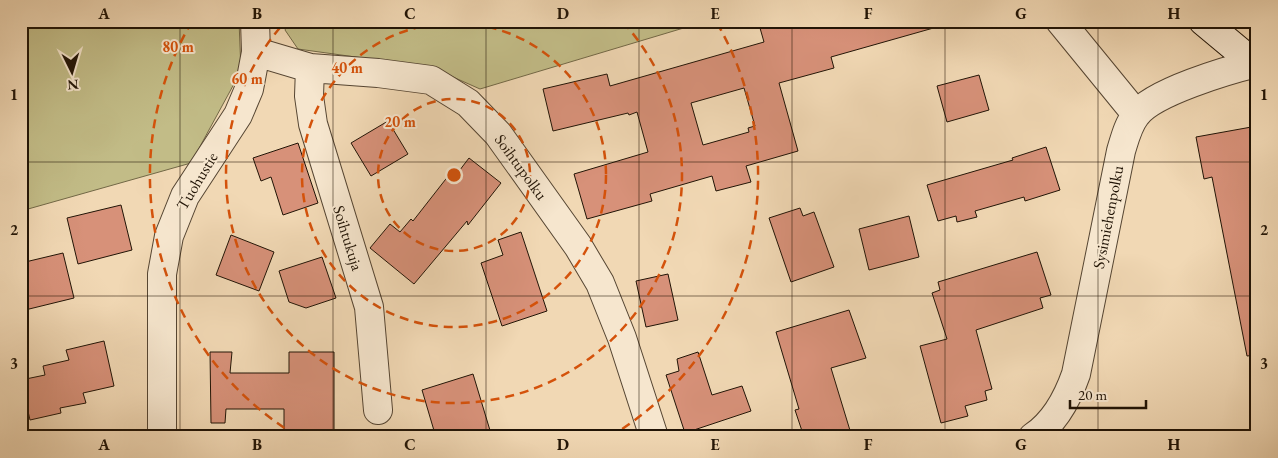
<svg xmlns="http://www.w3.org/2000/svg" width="1278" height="458" font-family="'EB Garamond',serif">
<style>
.green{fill:#c2bc87;stroke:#726846}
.building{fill:#d79179;stroke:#211406;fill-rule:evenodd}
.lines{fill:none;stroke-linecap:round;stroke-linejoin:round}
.street-casing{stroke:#554532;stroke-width:30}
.secondary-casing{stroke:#211406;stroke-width:30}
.street{stroke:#f6e6ce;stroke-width:28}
.secondary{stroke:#f6e6ce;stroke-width:28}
.grid{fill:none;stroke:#211406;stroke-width:1;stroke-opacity:0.55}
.ring{fill:none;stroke:#d4520b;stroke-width:2.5;stroke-dasharray:9 6}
.labels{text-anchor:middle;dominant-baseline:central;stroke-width:4;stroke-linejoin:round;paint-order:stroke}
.street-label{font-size:16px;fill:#211406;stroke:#f6e6ce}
.centre{fill:#d4520b;stroke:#f6e6ce;stroke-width:2.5}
.ring-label{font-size:15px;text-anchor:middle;font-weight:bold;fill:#d4520b;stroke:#f6e6ce;stroke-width:4;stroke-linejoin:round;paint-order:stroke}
.neatline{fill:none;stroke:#211406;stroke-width:2}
.grid-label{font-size:16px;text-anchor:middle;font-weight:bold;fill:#211406}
</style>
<rect width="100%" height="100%" fill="#f1d8b4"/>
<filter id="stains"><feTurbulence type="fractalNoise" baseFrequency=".004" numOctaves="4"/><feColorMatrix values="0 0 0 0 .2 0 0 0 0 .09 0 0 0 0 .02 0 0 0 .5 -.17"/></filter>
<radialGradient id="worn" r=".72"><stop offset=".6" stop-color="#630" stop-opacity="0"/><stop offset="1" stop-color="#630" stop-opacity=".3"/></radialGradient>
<path class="green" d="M21,21H239L241,71L191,163L21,211Z
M289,21H707L480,89L444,73L370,59L298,49L285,30Z"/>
<path class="building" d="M758,21H936L937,27L831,57L834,68L779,83L798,151L746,166L751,182L716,191L712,176L650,194L652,201L587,219L574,174L648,152L637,112L629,115L628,113L553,131L543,89L607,74L610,86L764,42ZM744,88L755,126L748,128L749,132L703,145L691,103Z
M979,75L989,110L947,122L937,86Z
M388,121L408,154L371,176L351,143Z
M1257,126V355L1247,356L1212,177L1204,179L1196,137Z
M298,143L318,203L283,215L271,177L261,181L253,158Z
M1046,147L1060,190L1025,201L1024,197L975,211L977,217L957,222L956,216L938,221L927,185L1013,160L1012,158Z
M469,158L501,183L468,225L467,221L414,284L370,248L390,224L400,232L411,219L413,221L449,175L453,179Z
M121,205L132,250L78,264L67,218Z
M800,208L803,216L814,212L834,267L791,282L769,218Z
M909,216L919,257L869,270L859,229Z
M521,232L547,311L502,326L481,263L503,255L498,240Z
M231,235L274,252L259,291L216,275Z
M1037,252L1051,295L1040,298L1043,308L976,330L992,389L985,391L987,400L965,406L968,416L941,423L920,346L947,339L932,293L940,290L938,282Z
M63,253L74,298L21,311V263Z
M322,257L336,298L306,308L289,302L279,271Z
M668,274L678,320L646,327L636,281Z
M849,310L866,358L831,368L852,437H804L795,410L799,409L776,332Z
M104,341L114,386L83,393L86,403L60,408L61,413L30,420L21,380L45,375L43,366L69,360L66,350Z
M210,352H232L230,373H289V352H334V437H284V409H226L225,423H211Z
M698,352L712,395L742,386L751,411L685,433L666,375L679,371L677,359Z
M473,374L492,437H445L444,432L435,434L422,390Z"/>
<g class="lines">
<g class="street-casing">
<path id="street" d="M1060,21L1136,114
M256,52L310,68L378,73L431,80L468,103L498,134L578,246L600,283L622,338L654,437
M310,68L309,96L313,124L369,307L378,410
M162,437V274L169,236L185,196L238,115L249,89L256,52L255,21
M1033,437C1054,423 1068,397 1076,374L1121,151C1125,138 1128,125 1136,115C1153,92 1228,70 1257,63"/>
</g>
<g class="secondary-casing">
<path id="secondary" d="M1203,21L1257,66"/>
</g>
<use href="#street" class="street"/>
<use href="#secondary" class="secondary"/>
</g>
<path class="grid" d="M180,21V437M333,21V437M486,21V437M639,21V437M792,21V437M945,21V437M1098,21V437M21,162H1257M21,296H1257"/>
<g class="ring">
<circle cx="454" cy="175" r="76"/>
<circle cx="454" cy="175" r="152"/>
<path d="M623 22A228 228 0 1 1 285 22"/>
<path d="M297 436A304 304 0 0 1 191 23M717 23A304 304 0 0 1 611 436"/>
</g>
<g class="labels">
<g class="street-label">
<text transform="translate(521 167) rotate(54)">Soihtupolku</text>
<text transform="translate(197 181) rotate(-59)">Tuohustie</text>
<text transform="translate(1108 217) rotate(-79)">Sysimiehenpolku</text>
<text transform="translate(348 238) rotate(73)">Soihtukuja</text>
</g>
</g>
<circle cx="454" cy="175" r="8" class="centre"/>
<g class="ring-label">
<text x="178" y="52">80 m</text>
<text x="347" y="73">40 m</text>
<text x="247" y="84">60 m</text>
<text x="400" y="127">20 m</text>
</g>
<rect width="1278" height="458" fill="none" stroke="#f1d8b4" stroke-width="55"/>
<g transform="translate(72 72) rotate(175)" stroke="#f6e6ce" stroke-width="4" paint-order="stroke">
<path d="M0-4L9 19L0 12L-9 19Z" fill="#211406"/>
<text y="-8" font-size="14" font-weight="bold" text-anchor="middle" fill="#211406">N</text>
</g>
<path d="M1070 400v8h76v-8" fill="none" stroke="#211406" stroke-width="2.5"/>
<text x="1078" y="400" font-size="15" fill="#211406" stroke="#f6e6ce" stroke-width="4" paint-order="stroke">20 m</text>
<rect x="28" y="28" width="1222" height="402" class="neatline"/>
<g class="grid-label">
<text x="104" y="19">A</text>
<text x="257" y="19">B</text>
<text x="410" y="19">C</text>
<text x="563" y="19">D</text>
<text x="715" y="19">E</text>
<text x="868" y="19">F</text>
<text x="1021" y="19">G</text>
<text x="1174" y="19">H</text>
<text x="14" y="100">1</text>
<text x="1264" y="100">1</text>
<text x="14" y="235">2</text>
<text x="1264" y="235">2</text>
<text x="14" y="369">3</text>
<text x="1264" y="369">3</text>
<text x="104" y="450">A</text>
<text x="257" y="450">B</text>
<text x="410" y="450">C</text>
<text x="563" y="450">D</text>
<text x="715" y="450">E</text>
<text x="868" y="450">F</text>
<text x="1021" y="450">G</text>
<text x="1174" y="450">H</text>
</g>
<rect width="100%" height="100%" filter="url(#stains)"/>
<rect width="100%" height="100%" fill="url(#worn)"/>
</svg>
